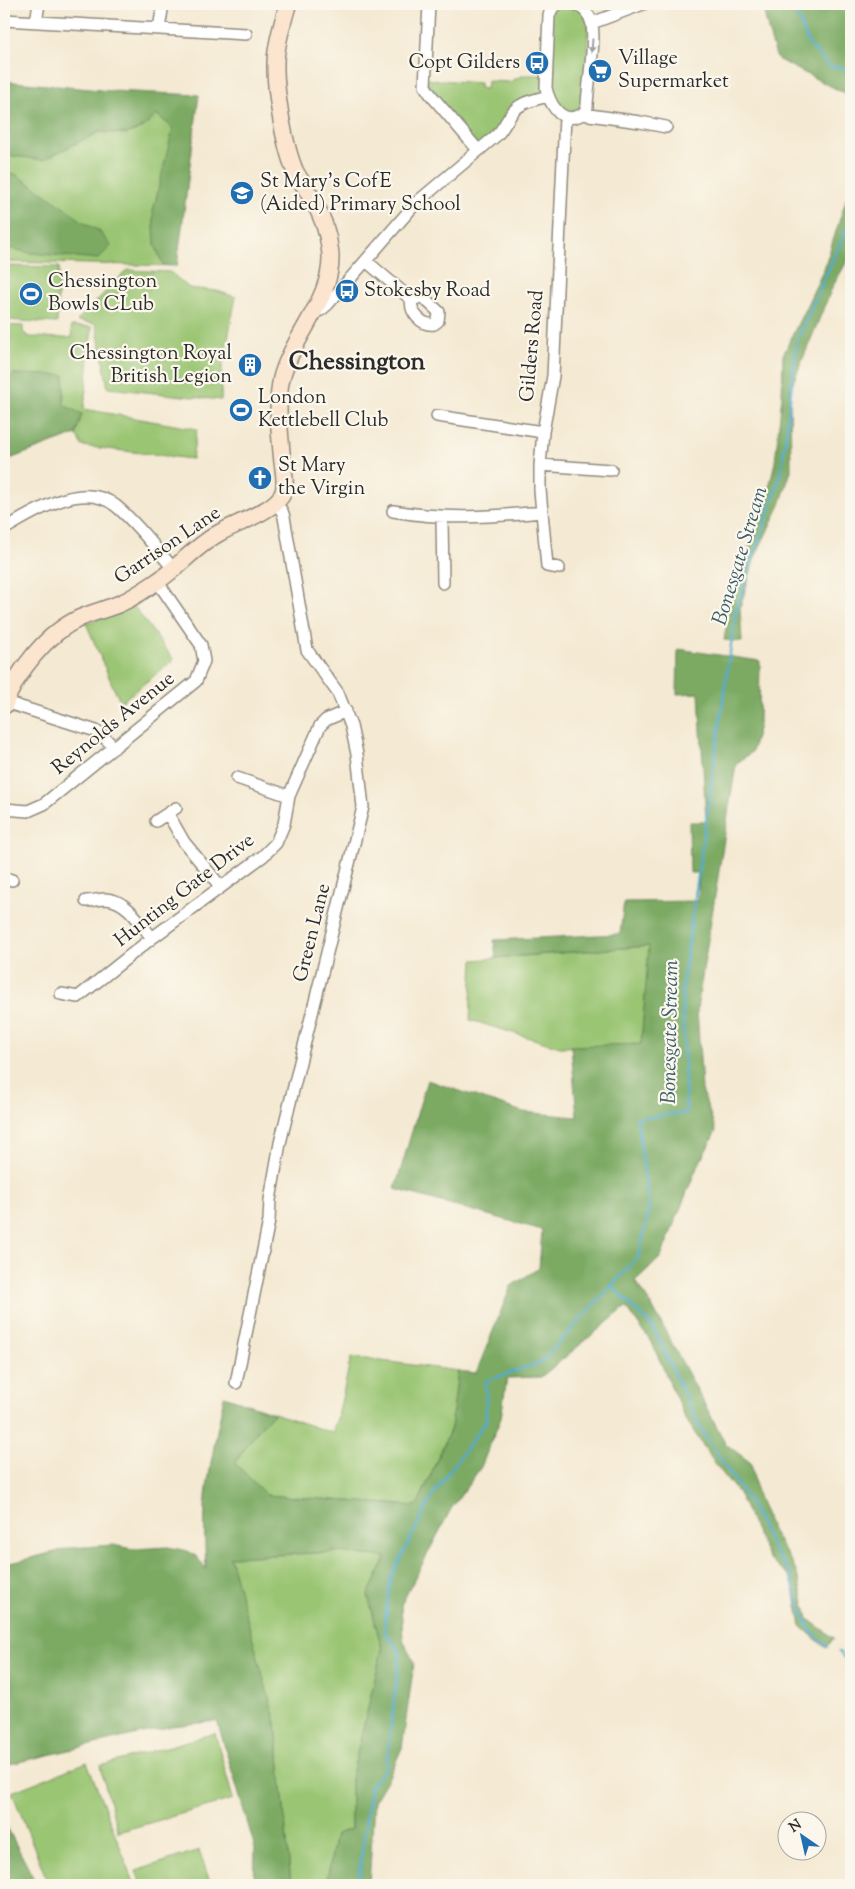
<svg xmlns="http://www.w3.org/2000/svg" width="855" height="1889" font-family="'Sorts Mill Goudy',serif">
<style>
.green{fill:#9ac572;stroke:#62784e}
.forest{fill:#7baa64;stroke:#536a48}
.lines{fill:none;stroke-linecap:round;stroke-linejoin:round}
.stream{stroke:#51aace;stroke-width:2.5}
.street-casing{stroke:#908a7e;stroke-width:14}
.secondary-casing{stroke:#908a7e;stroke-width:19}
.street{stroke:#fff;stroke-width:11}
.secondary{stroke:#fce5cf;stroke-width:16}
.oneway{fill:#a0a0a0}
.labels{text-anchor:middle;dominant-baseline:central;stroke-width:4.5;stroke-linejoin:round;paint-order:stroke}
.poi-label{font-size:20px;fill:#2b2b2b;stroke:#fbf7ec;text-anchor:start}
.street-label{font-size:20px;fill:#2b2b2b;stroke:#fbf7ec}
.water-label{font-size:21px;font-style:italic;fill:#3a5e6c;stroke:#fbf7ec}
.district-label{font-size:25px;font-weight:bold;fill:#2b2b2b;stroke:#fbf7ec}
</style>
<rect width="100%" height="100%" fill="#fbf7ec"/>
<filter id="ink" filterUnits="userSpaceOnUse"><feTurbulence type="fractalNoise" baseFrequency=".02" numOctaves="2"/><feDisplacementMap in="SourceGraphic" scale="10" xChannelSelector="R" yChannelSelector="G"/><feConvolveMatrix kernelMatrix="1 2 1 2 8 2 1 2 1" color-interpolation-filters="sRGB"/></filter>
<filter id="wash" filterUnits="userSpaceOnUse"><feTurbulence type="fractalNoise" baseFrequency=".0096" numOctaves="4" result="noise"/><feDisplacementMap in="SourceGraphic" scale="20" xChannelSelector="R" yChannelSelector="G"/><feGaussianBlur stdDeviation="1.12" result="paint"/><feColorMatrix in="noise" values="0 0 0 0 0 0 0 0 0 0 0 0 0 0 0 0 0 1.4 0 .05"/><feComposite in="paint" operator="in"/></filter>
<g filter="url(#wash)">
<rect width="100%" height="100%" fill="#f4e9d2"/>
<path class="green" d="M558,4H576L588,14L587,107L572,118L548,96L525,103L478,150L425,79L480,83V88L486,89L487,81L509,82L524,75H546L549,15Z
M4,109L188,114L177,266L4,262Z
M4,266L59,267L57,323L4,320Z
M127,270L170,272L189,288L217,291L236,297L222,368L221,400L108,388L96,324L77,321Z
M4,325L23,326V332L29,337L72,338L71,326L92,327L84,409L197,429L192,459L82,446L76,434L4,461Z
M133,605L174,660L121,702L114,689L86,623Z
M650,946L641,1045L560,1047L470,1020L473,960Z
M351,1357L458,1371L451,1428L421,1497L416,1506L266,1495L234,1463L257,1431L274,1413L332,1433L339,1412Z
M337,1552L387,1556L368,1595L382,1649L351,1779V1829L336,1834L326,1885H291L276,1723L229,1557Z
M215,1733L233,1799L118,1832L100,1766Z
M87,1762L135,1885H49L12,1792Z
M199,1850L211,1885H141L136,1871Z"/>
<path class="forest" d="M762,4H851V118L846,94L777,59L769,34Z
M4,81L111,91L199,95L177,266L163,265L155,245L153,211L173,128L157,115L144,127L127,134L99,132L43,160L4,155Z
M4,173L15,174L38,189L85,223L99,231L111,246L98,259L30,253L4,247Z
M851,184V254L832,288L790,390L791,471L780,505L755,557L740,608L742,642L724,640L733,588L765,505L775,462L782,396L783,355L824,269Z
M14,374L64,375V405L82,414L76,434L4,461V386Z
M678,649L760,661L759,725L752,752L736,764L697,1009L702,1090L716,1131L695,1172L661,1257L635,1281L652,1306L726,1444L751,1463L757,1494L772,1530L796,1570L808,1619L834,1638L826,1648L801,1626L792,1579L769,1559L738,1493L715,1464L685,1418L652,1343L626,1307L541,1377L507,1378L501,1418L481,1467L451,1509L401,1605L403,1639L414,1663L402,1748L389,1777L374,1802L369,1885H326L336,1834L351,1829V1779L382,1649L368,1595L386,1557L337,1552L230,1557L276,1723L291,1885H254L255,1848L217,1721L172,1726L10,1764L4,1769V1564L19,1561L70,1548L112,1545L134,1549L168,1547L188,1551L197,1557L206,1569C205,1549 204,1528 205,1507C208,1470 217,1433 224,1396L274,1413L257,1431L235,1463L266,1495L416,1506L421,1497L451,1428L458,1371L476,1373L511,1286L539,1268L542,1230L395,1189L427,1080L523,1112L577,1117L571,1046L641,1044L649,946L496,958L494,940L620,934L624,902L698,901L699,873H690L689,822H706L699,693L677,694Z
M4,1815L6,1825L37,1885H4Z"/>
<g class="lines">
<path class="stream" d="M793,4L808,43L829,66L851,69
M612,1286L653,1327L699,1426L748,1500L774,1551L789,1571L801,1610L811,1631L828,1647
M839,1652L851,1665
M358,1885L370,1787L386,1767L400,1652L384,1631L391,1577L434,1493L486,1421V1381L541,1362L639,1256L649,1208L637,1118L686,1113L682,988L736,610L781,475L797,340L851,219"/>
</g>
</g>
<g filter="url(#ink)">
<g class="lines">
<g class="street-casing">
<path id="street" d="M429,4L425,86L431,95L478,150
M558,4L553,7L549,15L546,88C549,101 559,122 575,117C581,116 585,112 587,107C587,88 597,36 591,21C589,14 583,8 576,4
M4,20L246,34
M36,22L39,4
M592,23L643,4
M159,29L163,4
M582,114L640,122L666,127
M366,261L412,300
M420,297L425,299L439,312L438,321L434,324C422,326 409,312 412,300Z
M315,308L321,310L328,304L416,203L497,135C503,129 505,123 510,116C518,102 534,100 548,96
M437,416L543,432
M540,465L611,470
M393,511C446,520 489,517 542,512
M442,517L443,583
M4,529C34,512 83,479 116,506C138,524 155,548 173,568
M559,568L547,566L540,490V465L543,432L553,376L565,117
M5,702L96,731L107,740L114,748
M237,778L289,796
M4,809L28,811L44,804L196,681L204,661L201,645L157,581
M168,814L184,842L221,887
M156,821L176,808
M4,878L12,880
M86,901C92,901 99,899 106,899C127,900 140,923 152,938
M61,994L78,997L152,938L263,856L276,843L284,824L289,796L320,726L326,720L346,711
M236,1383L269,1221L270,1200L280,1143L363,807L357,754L351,726L338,693L307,650L284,517L282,511L275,503"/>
</g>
<g class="secondary-casing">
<path id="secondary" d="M4,706C16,672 47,633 80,618C93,612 108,609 121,603C133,598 144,590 155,583C178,568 196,545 221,532C237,523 276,510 283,493C287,483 283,469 282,458C280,433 276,405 281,380C291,337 336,296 330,250C328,232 321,213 311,197C306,188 300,180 295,171C284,145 273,83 276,55C278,37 283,21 288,4"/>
</g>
<use href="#street" class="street"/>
<use href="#secondary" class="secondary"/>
</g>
<defs><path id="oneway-solid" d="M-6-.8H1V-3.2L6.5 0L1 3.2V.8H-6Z" transform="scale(1.25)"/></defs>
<use class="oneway" href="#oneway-solid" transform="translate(592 46) rotate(94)"/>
</g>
<defs>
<g id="bus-disc" transform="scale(1.25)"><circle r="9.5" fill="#1f6fb2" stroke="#fbf7ec"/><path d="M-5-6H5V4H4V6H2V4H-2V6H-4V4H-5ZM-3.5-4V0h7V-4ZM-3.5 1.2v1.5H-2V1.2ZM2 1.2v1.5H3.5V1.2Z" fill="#fff"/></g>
<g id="supermarket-disc" transform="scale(1.25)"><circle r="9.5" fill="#1f6fb2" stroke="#fbf7ec"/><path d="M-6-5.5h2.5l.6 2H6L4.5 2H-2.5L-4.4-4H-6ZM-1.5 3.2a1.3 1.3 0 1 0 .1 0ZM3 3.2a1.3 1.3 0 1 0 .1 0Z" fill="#fff"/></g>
<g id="school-disc" transform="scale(1.25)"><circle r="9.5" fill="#1f6fb2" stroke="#fbf7ec"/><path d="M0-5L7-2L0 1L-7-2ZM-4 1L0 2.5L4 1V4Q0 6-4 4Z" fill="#fff"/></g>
<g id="stadium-disc" transform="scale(1.25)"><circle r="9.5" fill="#1f6fb2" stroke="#fbf7ec"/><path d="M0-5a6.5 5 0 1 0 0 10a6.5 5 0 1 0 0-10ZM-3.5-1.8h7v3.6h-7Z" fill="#fff"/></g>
<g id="building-disc" transform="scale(1.25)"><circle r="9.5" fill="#1f6fb2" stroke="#fbf7ec"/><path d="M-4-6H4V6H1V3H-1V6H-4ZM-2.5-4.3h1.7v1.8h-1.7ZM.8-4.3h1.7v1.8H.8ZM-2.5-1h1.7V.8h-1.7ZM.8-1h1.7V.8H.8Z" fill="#fff"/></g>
<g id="church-disc" transform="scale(1.25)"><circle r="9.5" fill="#1f6fb2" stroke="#fbf7ec"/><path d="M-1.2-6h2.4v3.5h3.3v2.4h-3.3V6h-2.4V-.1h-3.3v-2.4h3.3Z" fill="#fff"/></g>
</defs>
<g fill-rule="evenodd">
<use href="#bus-disc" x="537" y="63"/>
<use href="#supermarket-disc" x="600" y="71"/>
<use href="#school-disc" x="242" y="193"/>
<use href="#bus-disc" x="347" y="291"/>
<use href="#stadium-disc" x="31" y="294"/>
<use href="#building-disc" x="250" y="365"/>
<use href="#stadium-disc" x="241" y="410"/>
<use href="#church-disc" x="260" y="478"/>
</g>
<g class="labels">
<g class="poi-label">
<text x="618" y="59">Village<tspan x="618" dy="23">Supermarket</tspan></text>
<text x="520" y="63" text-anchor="end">Copt Gilders</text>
<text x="260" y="182">St Mary's CofE<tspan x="260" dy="23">(Aided) Primary School</tspan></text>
<text x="48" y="282">Chessington<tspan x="48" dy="23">Bowls CLub</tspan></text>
<text x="364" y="291">Stokesby Road</text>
<text x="232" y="354" text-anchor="end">Chessington Royal<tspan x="232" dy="23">British Legion</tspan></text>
<text x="258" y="398">London<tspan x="258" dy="23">Kettlebell Club</tspan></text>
<text x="278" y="466">St Mary<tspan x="278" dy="23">the Virgin</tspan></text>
</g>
<g class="street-label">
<text transform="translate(533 346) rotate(-85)">Gilders Road</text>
<text transform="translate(168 546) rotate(-34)">Garrison Lane</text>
<text transform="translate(114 724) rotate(-39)">Reynolds Avenue</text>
<text transform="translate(185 891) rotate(-38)">Hunting Gate Drive</text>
<text transform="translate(313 933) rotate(-76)">Green Lane</text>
</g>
<g class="water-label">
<text transform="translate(741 556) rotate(-73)">Bonesgate Stream</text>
<text transform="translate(671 1032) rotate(-89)">Bonesgate Stream</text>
</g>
<g class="district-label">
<text x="357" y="363">Chessington</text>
</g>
</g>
<rect width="855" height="1889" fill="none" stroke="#fbf7ec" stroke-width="20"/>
<g transform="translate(802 1836) rotate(326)"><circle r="24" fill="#fbf7ec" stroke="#a8a59f"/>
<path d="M0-4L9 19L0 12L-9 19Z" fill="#1f6fb2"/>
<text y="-8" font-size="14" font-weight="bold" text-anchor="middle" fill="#2b2b2b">N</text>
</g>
</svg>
